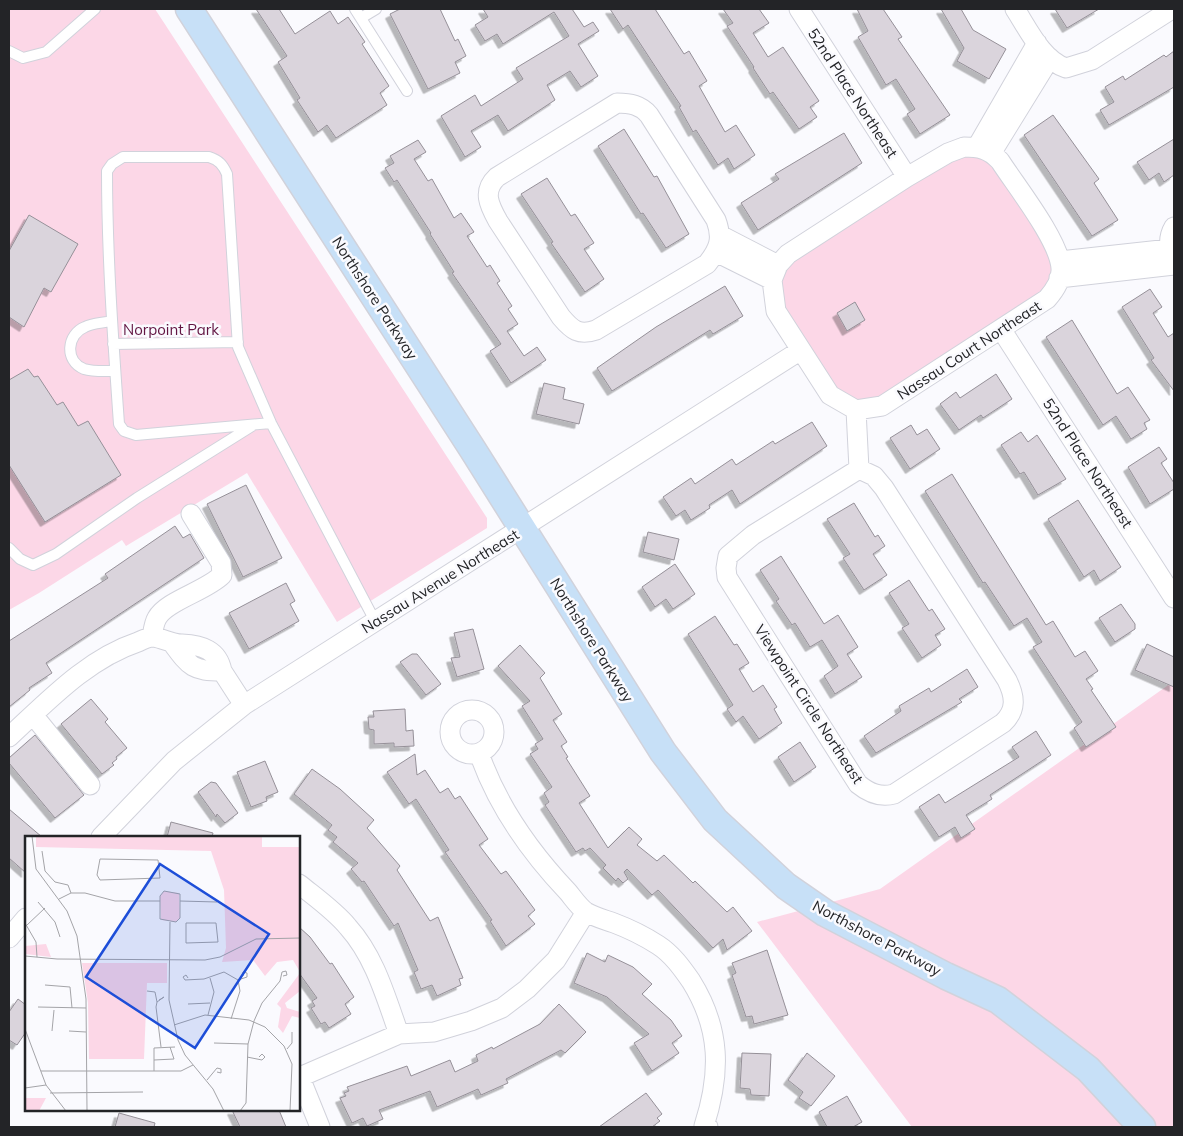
<svg xmlns="http://www.w3.org/2000/svg" width="1183" height="1136" font-family="Mulish,sans-serif">
<style>
.green{fill:#fcd7e7}
.building{fill:#dad4dc;stroke:#959098;filter:url(#shadow)}
.lines{fill:none;stroke-linecap:round;stroke-linejoin:round}
.lane-casing{stroke:#d1d2db;stroke-width:12}
.street-casing{stroke:#d1d2db;stroke-width:21}
.secondary-casing{stroke:#d1d2db;stroke-width:29}
.lane{stroke:#fff;stroke-width:10}
.street{stroke:#fff;stroke-width:19}
.secondary{stroke:#c7e0f7;stroke-width:26}
.labels{text-anchor:middle;dominant-baseline:central;stroke-width:5;stroke-linejoin:round;paint-order:stroke}
.street-label{font-size:15px;fill:#232427;stroke:#fafafe}
.park-label{font-size:15px;fill:#621542;stroke:#fafafe}
.inset-road{fill:none;stroke:#a4a4a8;stroke-width:1}
.view{fill:#1d4ed8;fill-opacity:0.15;stroke:#1d4ed8;stroke-width:2.5}
.inset-edge{fill:none;stroke:#232427;stroke-width:2.5}
</style>
<defs>
<filter id="shadow"><feDropShadow dx="-4.5" dy="4.5" stdDeviation="0" flood-color="#0004"/></filter>
</defs>
<rect width="100%" height="100%" fill="#fafafe"/>
<path class="green" d="M9,9H155L487,518V528L337,622L247,473L126,546L122,540L39,593L9,610Z
M977,147L1055,246L1054,291L882,406L830,395L776,311L778,265L788,254Z
M1174,681V1127H912L757,922L880,889Z"/>
<path class="building" d="M256,9H279L295,34L330,11L338,24L348,17L365,42L362,44L389,86L380,93L387,105L336,138L327,125L318,132L297,100L300,98L278,62L287,56Z
M400,9H440L455,41L458,39L466,56L455,62L460,73L428,89L390,14Z
M483,9H572L584,27L593,22L599,31L578,44L598,76L581,87L570,71L547,85L555,100L508,131L498,115L471,131L481,147L465,157L441,116L475,95L481,106L523,79L516,68L569,36L554,12L503,44L497,34L485,41L475,25L488,17Z
M610,9H655L684,54L689,51L707,81L699,86L725,132L736,125L755,155L734,169L728,158L718,165L696,130L693,132L679,107L681,106L628,25L623,29Z
M723,9H759L769,23L753,33L768,57L783,47L819,101L810,107L817,117L799,129L773,92L770,94L753,68L754,67L727,26L733,23Z
M857,9H883L902,37L898,39L950,115L920,134L907,114L915,109L896,79L886,85L858,37L868,31Z
M941,9H961L973,30L1006,49L989,79L957,61L964,48Z
M1055,9H1099L1067,28Z
M1174,51V87L1109,125L1100,110L1114,102L1105,87L1123,76L1125,80L1164,55L1166,57Z
M1053,115L1099,179L1094,183L1118,220L1092,236L1024,135Z
M624,129L654,177L657,176L689,234L666,248L643,213L641,214L598,146Z
M844,133L862,163L758,230L741,203L779,179L775,174Z
M1174,139V175L1164,182L1159,173L1149,180L1137,162Z
M418,140L426,152L414,159L428,181L432,179L454,218L461,213L474,232L467,236L487,267L490,265L500,281L497,283L512,306L508,309L518,324L507,331L524,356L537,347L546,360L511,383L490,351L501,344L452,273L454,272L430,234L431,233L397,180L394,182L385,168L394,163L390,156Z
M547,178L571,216L575,214L594,243L584,249L604,279L585,292L551,243L553,242L521,194Z
M29,215L78,244L51,292L44,288L24,327L9,317V251Z
M725,286L743,316L713,334L710,330L612,391L597,368L656,327Z
M1150,289L1162,307L1153,313L1168,337L1174,333V391L1151,360L1154,358L1122,307Z
M855,302L865,320L847,331L837,313Z
M1072,320L1117,394L1128,387L1150,420L1144,423L1147,429L1131,439L1116,416L1103,425L1046,337Z
M28,369L34,377L38,376L57,405L63,402L78,426L88,421L121,475L45,522L9,465V380Z
M996,374L1012,399L983,418L981,415L959,430L940,404L956,392L960,398Z
M544,383L565,388L563,399L584,404L579,424L536,414Z
M812,422L827,446L740,504L732,490L709,505L710,508L691,520L685,510L676,516L663,497L691,478L695,484L732,459L736,465L773,441L775,444Z
M911,425L917,435L927,429L940,449L910,469L890,438Z
M1021,432L1028,442L1037,435L1066,479L1038,495L1024,472L1020,474L1001,445Z
M1159,447L1167,459L1161,463L1174,483V489L1150,504L1128,467Z
M952,474L1046,625L1053,621L1075,657L1085,651L1098,671L1086,679L1093,689L1091,690L1116,727L1086,747L1074,728L1082,722L1033,647L1042,642L1027,618L1014,626L985,582L983,583L925,491Z
M246,485L282,558L243,577L207,504Z
M1078,500L1121,567L1100,581L1094,570L1084,577L1048,519Z
M854,503L875,537L878,535L885,546L873,554L887,575L864,590L843,558L850,554L827,519Z
M175,526L183,538L190,534L204,558L46,663L52,673L29,688L30,690L9,707V641L108,578L105,574Z
M648,532L679,539L674,560L643,552Z
M781,556L824,624L838,615L858,647L847,654L862,677L835,694L824,676L838,666L822,640L810,647L795,623L792,625L776,601L779,599L760,570Z
M675,564L695,594L673,609L666,599L655,607L642,587Z
M909,580L929,611L932,609L945,629L935,635L941,645L922,658L902,628L909,624L889,593Z
M286,583L295,601L290,604L299,621L249,649L229,613Z
M1121,604L1135,624V629L1115,642L1099,618Z
M715,616L734,645L737,644L749,663L739,669L753,692L763,685L777,707L774,709L782,723L759,739L743,716L736,722L727,709L733,705L688,634Z
M473,629L484,669L457,677L451,658L460,657L454,633Z
M1147,644L1174,657V687L1135,670Z
M520,645L545,673L540,678L562,714L553,720L567,742L561,746L568,757L566,758L590,796L579,803L608,848L629,827L642,839L637,845L657,861L664,855L693,883L695,881L727,912L733,907L752,931L727,950L723,939L713,948L658,890L652,895L627,869L624,872L628,879L623,883L618,878L616,881L603,868L606,865L590,848L585,851L583,848L576,852L545,805L549,802L544,793L552,787L530,754L538,749L535,744L543,739L522,706L530,701L498,666Z
M412,654H417L441,684L426,695L400,662Z
M967,669L978,687L959,699L962,702L876,753L864,736L901,711L899,706L929,688L931,692Z
M91,699L108,719L105,722L127,748L116,757L117,759L112,763L114,765L102,774L61,724Z
M405,709L406,731L413,730L414,746L394,747V743L374,744V730L369,729L368,717H374L373,711Z
M1036,731L1051,755L990,795L992,799L966,815L975,829L961,838L955,827L939,837L919,807L939,794L945,803L1019,757L1012,747Z
M35,735L84,795L55,818L9,763V758Z
M800,742L816,767L794,782L778,757Z
M415,754L417,775L425,770L440,793L448,788L455,799L460,796L488,839L479,845L501,874L506,871L535,910L528,916L535,924L506,946L490,921L492,920L445,852L449,850L416,799L409,804L387,772Z
M265,761L278,792L266,797L267,801L251,807L237,772Z
M312,769L340,789L374,820L367,828L400,866L397,870L430,921L438,917L463,978L459,979L461,985L437,996L432,985L421,989L414,972L418,970L398,923L394,926L364,881L362,882L351,869L358,863L333,842L337,837L328,830L332,825L294,794Z
M211,782L216,783L238,813L225,823L217,814L216,817L198,792Z
M9,809L42,837H26V873L9,858Z
M171,822L213,833L212,837H167Z
M299,927L310,937L330,964L332,963L354,997L345,1004L351,1014L329,1028L325,1022L321,1024L311,1008L315,1006L312,1001L317,998L299,973Z
M767,950L788,1015L754,1024L752,1016L746,1017L732,975L736,973L732,963Z
M587,953L605,962L608,955L633,967L652,984L642,994L671,1020L682,1036L672,1043L679,1053L652,1071L634,1043L649,1034L607,997L574,983Z
M18,999L26,1005V1032L17,1045L9,1040V1012Z
M559,1004L586,1032L565,1053L561,1050L506,1079L508,1083L481,1095L478,1089L437,1107L430,1091L379,1110L383,1119L367,1126L363,1118L352,1123L340,1098L346,1096L344,1093L349,1091L347,1087L407,1066L411,1076L450,1060L455,1072L478,1061L476,1055L492,1047L493,1049L540,1024Z
M742,1053L771,1054L769,1096L751,1095L750,1089L740,1088Z
M807,1053L835,1076L811,1106L799,1098L803,1092L788,1080Z
M646,1093L662,1114L657,1118L660,1121L652,1127H599Z
M847,1096L862,1122L853,1127H827L819,1112Z
M232,1110H279L286,1127H240Z
M119,1113L155,1123L154,1127H115Z"/>
<g class="lines">
<g class="lane-casing">
<path id="lane" d="M355,9L407,91
M361,18L376,9
M9,51L23,58L46,52L95,9
M111,321C103,323 92,323 85,327C67,334 64,361 84,369C94,372 105,371 115,371
M113,344L238,342
M271,423L136,435L124,431L119,424C113,339 107,255 107,171L112,164L123,157H209C219,160 223,165 227,174L238,347L271,423L375,621
M9,548L20,559L33,565L56,554L137,498L252,426"/>
</g>
<g class="street-casing">
<path id="street" d="M799,9L907,177
M1015,9C1028,29 1042,60 1066,68L1092,60L1172,9
M617,103C630,103 641,105 649,115L716,220C723,239 719,249 707,264L596,330C579,336 572,330 561,317L498,221C489,205 482,191 497,177Z
M964,147C979,147 989,149 1000,161C1016,186 1059,240 1061,268C1062,279 1054,291 1047,299L882,406L856,410L830,395L776,311L772,280L778,265L788,254L907,177L948,153Z
M977,147L1037,43
M992,152L1050,58
M720,235L778,265
M716,252L772,280
M1174,260C1168,249 1168,237 1174,227
M1060,261L1170,249
M1059,278L1174,265
M1001,329L1174,598
M856,410L859,469
M859,469L874,476L884,488L1007,680C1015,696 1017,710 1003,723L894,794C880,798 869,793 858,784L727,577L726,568L728,556L753,535Z
M152,637C153,631 154,623 157,618C166,601 206,591 222,575L221,563L191,514
M222,671L244,705
M450 732a22 22 0 1 1 44 0a22 22 0 1 1-44 0Z
M33,715L90,785
M9,737C48,701 87,659 138,642C142,640 148,637 153,637C163,638 171,644 182,644C202,645 218,650 222,671C193,671 190,667 173,644
M479,753C497,805 531,853 568,892C573,898 579,907 586,912C594,917 606,920 614,923C630,929 644,936 658,945C672,954 682,968 691,981C721,1029 721,1073 704,1126L708,1127
M101,837L174,761L244,705L801,350
M299,884C315,897 335,911 348,927C375,957 386,998 399,1034
M9,938L26,918
M299,1075L320,1127
M300,1077L399,1034L434,1032L471,1021L502,1008L527,989L556,960L586,912"/>
</g>
<g class="secondary-casing">
<path id="secondary" d="M189,9L473,450L663,752L715,820L786,886L825,913L946,976L998,1000L1088,1069L1142,1127"/>
</g>
<use href="#lane" class="lane"/>
<use href="#street" class="street"/>
<use href="#secondary" class="secondary"/>
</g>
<g class="labels">
<g class="street-label">
<text transform="translate(853 93) rotate(57)">52nd Place Northeast</text>
<text transform="translate(375 298) rotate(57)">Northshore Parkway</text>
<text transform="translate(969 350) rotate(-33)">Nassau Court Northeast</text>
<text transform="translate(1088 463) rotate(57)">52nd Place Northeast</text>
<text transform="translate(440 581) rotate(-32)">Nassau Avenue Northeast</text>
<text transform="translate(592 640) rotate(58)">Northshore Parkway</text>
<text transform="translate(809 704) rotate(57)">Viewpoint Circle Northeast</text>
<text transform="translate(877 938) rotate(28)">Northshore Parkway</text>
</g>
<g class="park-label">
<text x="171" y="329">Norpoint Park</text>
</g>
</g>
<g transform="translate(25 836)">
<rect width="275" height="275" fill="#fafafe"/>
<path d="M11,0H237V11H275V136L268,124L252,126L240,140L228,124L197,126L201,112L199,54L186,15L11,11ZM139,55L154,57L155,82L151,86L136,84L135,60ZM21,108L26,121L0,118V110ZM57,127H142V147H122L119,223H64L63,167ZM275,137V155L260,167L262,172L275,176V182L267,180L258,197L253,191L256,172L252,168ZM0,262H21L14,275H0Z" fill="#fcd7e7"/>
<path class="inset-road" d="M7,0L11,33L42,75L52,100L61,163L62,275M17,15L20,35L30,46L43,49L46,57M75,23L133,24L135,42L75,44L72,39ZM139,55L155,58V82L151,86L135,83V60ZM34,63L46,57H60L90,65H135M155,65L192,66M13,66L30,86L35,101M145,86L144,164L153,204L160,219L188,253L199,275M0,87L11,106L12,121M161,87H191L193,106L161,107ZM2,89L20,72M0,120L32,123L180,124L195,121L231,103L275,102M163,142L161,139L158,141L160,144L179,143L199,136L213,144L222,141V137L218,136V140M20,149L45,151L47,172M122,155L130,156L132,166M134,164L139,161L132,166L131,171L136,211M163,168L185,167M13,171L61,172M183,179L189,156L185,142M206,183L215,155L213,144M149,189L180,179L224,184L240,191L259,210L267,228L265,275M0,193L21,249L41,275M27,195L29,174M44,195L61,196M189,207L223,208M262,213L267,207V196M222,221L237,224L240,221L237,218L234,221M129,224L149,223L145,211M16,235H156L168,229M129,235V212L150,211M182,244L192,232L196,233V237L192,236M0,252L21,249M25,257L118,256M215,275L221,267L223,208L229,185L237,167L255,145L257,136L261,135L262,139L258,140"/>
<path class="view" d="M135,28L244,98L170,212L61,141Z"/>
<rect width="275" height="275" class="inset-edge"/>
</g>
<rect width="1183" height="1136" fill="none" stroke="#232427" stroke-width="20"/>
</svg>
